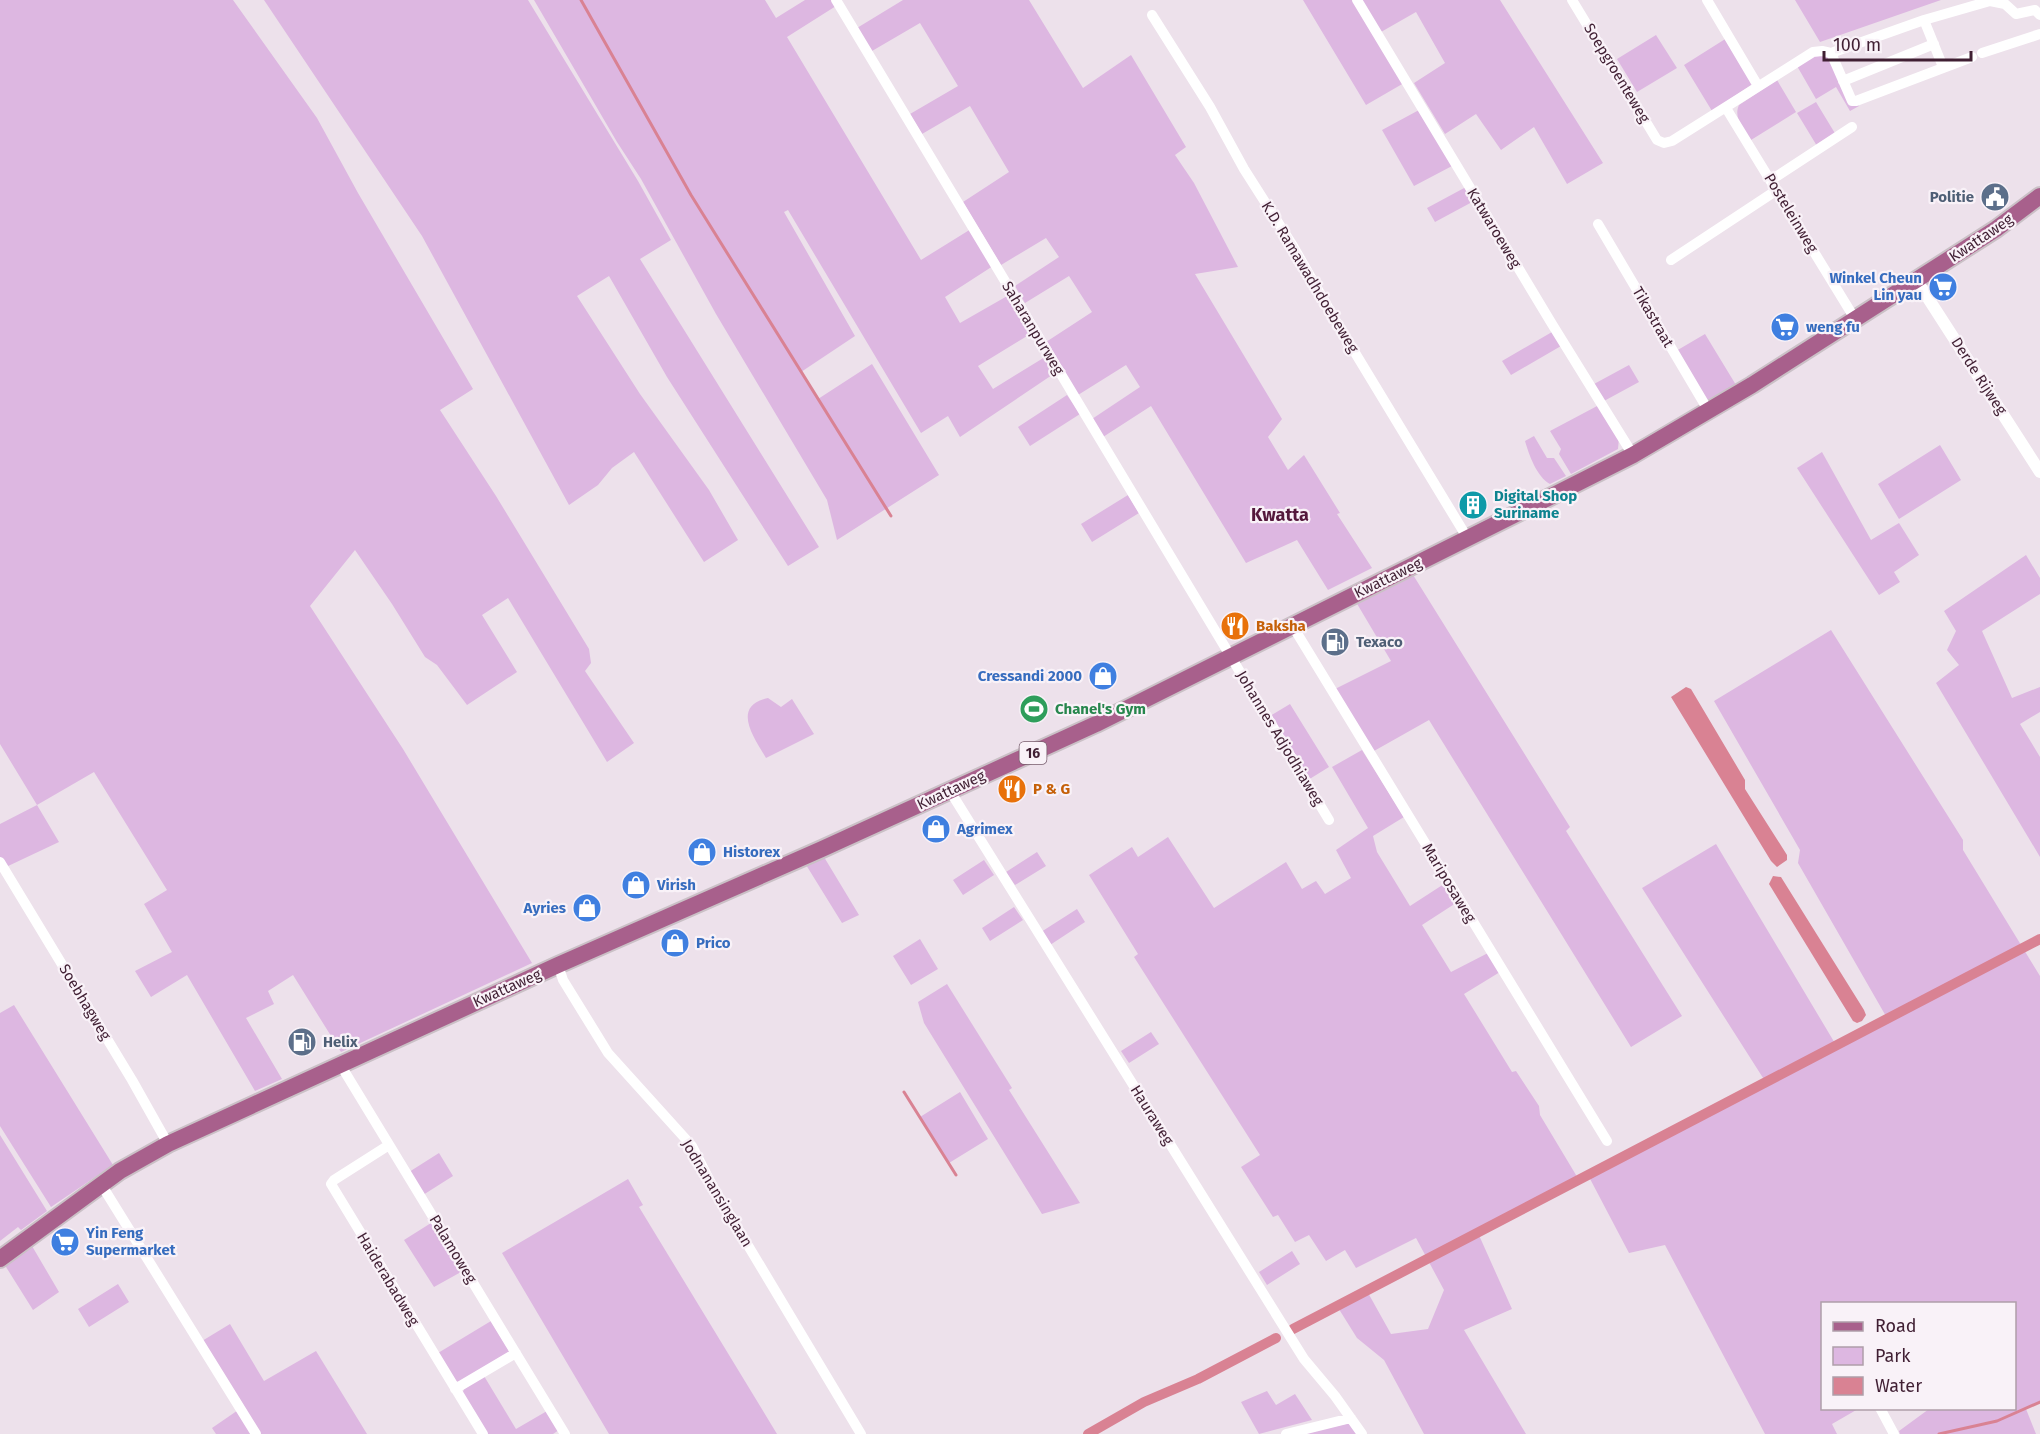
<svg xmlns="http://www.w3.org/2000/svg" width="2040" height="1434" font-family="'Fira Sans',sans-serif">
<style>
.green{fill:#ddb7e1}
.water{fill:#d98293}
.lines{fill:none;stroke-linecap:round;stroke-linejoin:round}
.stream{stroke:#d98293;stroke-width:3}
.canal{stroke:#d98293;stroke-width:10}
.primary-casing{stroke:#cac0c6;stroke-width:20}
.minor{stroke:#fff;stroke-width:10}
.tertiary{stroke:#fff;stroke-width:12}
.primary{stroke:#a8608c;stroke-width:16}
.labels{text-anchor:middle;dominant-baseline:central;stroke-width:4.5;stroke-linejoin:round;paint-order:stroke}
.shield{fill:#f9f2f8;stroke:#785e6e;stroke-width:1.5}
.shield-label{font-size:14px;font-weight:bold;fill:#401f33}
.street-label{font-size:15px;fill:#401f33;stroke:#f9f2f8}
.service-label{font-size:15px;font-weight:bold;fill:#4e5e75;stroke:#f9f2f8;text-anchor:start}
.shop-label{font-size:15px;font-weight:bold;fill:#366cbe;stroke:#f9f2f8;text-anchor:start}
.culture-label{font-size:15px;font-weight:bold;fill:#0d838f;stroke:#f9f2f8;text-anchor:start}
.food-label{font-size:15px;font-weight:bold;fill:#c56008;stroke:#f9f2f8;text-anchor:start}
.leisure-label{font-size:15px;font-weight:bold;fill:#27864d;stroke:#f9f2f8;text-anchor:start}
.quarter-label{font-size:18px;font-weight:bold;fill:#54183c;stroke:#f9f2f8}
</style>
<rect width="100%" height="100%" fill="#ede1eb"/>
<path class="green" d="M0,0H233L317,118L358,193L473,389L440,410L496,496L589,649L591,663L585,671L634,743L607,762L508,598L482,615L517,672L467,705L437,665L425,657L392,604L355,550L310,606L403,749L532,963L341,1052L293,975L268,991L274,1004L246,1018L282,1079L255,1091L187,975L151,997L135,971L172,952L144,904L167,890L94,772L37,805L59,842L6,867L0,857V824L37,805L0,744Z
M264,0H528L638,181L671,240L640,259L819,547L788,566L667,377L609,276L577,296L640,394L709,490L738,540L704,562L634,452L612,468L598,485L569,505L422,236Z
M534,0H765L776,18L805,0H832L836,6L787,37L921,260L971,229L993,266L945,297L960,323L1009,295L1032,333L978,366L993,389L1045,357L1055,373L960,437L948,416L921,433L788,210L784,212L855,336L801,372L818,399L872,364L939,475L837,540L827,500L716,314L641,179L617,142Z
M903,0H1029L1083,88L1131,55L1186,147L1175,155L1194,183L1238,267L1195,274L1282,419L1268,437L1288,470L1304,455L1340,513L1337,514L1372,568L1328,590L1297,540L1246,563L1151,406L1103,437L1092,419L1140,387L1126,365L1078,395L1046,342L1092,312L1069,276L1025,303L1015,286L1059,257L1046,238L1001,265L963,202L1009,172L970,106L922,134L910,114L958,86L920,23L872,51L857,28Z
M1303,0H1354L1404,83L1366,105Z
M1362,0H1500L1603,163L1567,184L1534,127L1501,150L1476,114L1445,134L1414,83L1445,63L1416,12L1381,32Z
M1795,0H1941L1820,42Z
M1656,35L1677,68L1637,92L1617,59Z
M1730,36L1754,83L1712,111L1684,65Z
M1824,55L1834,59L1859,106L1850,111L1836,87L1816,99L1797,66L1812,56Z
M1777,80L1796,112L1751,140C1744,129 1733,118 1739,105Z
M1816,102L1836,135L1817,146L1797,113Z
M1419,110L1452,166L1414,186L1382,130Z
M1466,187L1474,201L1435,222L1427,208Z
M1552,332L1561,346L1511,375L1502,361Z
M1705,334L1736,385L1707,400L1676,351Z
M1629,365L1639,382L1604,401L1594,384Z
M1067,395L1080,414L1030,446L1018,427Z
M1599,405L1619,438L1618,449L1571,474L1559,454L1561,449L1550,431Z
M1534,436L1547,458H1554L1566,476L1550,484C1537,477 1529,455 1525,441Z
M1940,445L1961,480L1899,519L1878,484Z
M1822,452L1871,540L1899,523L1919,555L1894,572L1900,582L1879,595L1797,468Z
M1128,495L1139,513L1092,542L1081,524Z
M2026,555L2040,578V594L1982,631L2012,698L2040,687V712L2020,724L2040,757V857L1936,683L1959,665L1947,650L1956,631L1944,611Z
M1410,570L1570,827L1566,831L1682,1016L1631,1047L1429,720L1374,751L1335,689L1391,661L1353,597Z
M1831,630L1963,840V850L2040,976V1402L2026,1409L2036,1434H1900L1899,1431L1929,1409L2014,1408V1304H1822V1408L1858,1409L1832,1424L1837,1434H1765L1665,1245L1629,1253L1588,1175L1765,1081L1642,888L1716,844L1836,1045L1887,1018L1798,863L1800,850L1714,701Z
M768,698L781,707L792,699L814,734L766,758C755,739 730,706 768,698Z
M1290,704L1329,767L1308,780L1270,716Z
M1362,750L1404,817L1373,836L1377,852L1410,906L1444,884L1456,903L1422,925L1451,972L1488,953L1500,972L1464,994L1512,1072L1516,1071L1539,1106L1540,1115L1579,1180L1478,1233L1512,1309L1464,1330L1526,1434H1424L1384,1360L1357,1338L1337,1306L1367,1291L1391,1334L1428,1329L1444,1290L1416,1238L1356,1268L1345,1250L1326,1261L1309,1235L1295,1242L1278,1215L1273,1217L1241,1167L1260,1155L1134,957L1138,954L1089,875L1132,847L1138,857L1168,837L1214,908L1286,862L1302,889L1316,881L1325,894L1351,878L1336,850L1368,828L1332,767Z
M821,852L859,915L842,923L803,860Z
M1037,852L1046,866L1015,885L1006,872Z
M984,860L994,875L963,895L953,880Z
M1014,907L1023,920L990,941L982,928Z
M1077,909L1085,922L1050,945L1041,932Z
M920,939L938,969L911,985L893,956Z
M947,984L1012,1088L1009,1090L1080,1203L1042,1214L924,1023L918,1002Z
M14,1005L113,1165L51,1207L0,1126V1013Z
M1151,1032L1159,1044L1129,1063L1121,1051Z
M960,1092L988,1139L949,1163L920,1117Z
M0,1135L47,1211L21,1230L18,1227L0,1241Z
M439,1153L453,1176L423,1195L409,1172Z
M628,1179L643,1205L639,1207L777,1434H609L502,1253Z
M431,1223L461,1272L434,1287L404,1240Z
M25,1241L32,1246L59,1292L33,1310L1,1259Z
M1292,1251L1300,1264L1267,1285L1259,1272Z
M118,1284L129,1302L89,1327L78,1309Z
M491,1321L508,1349L509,1353L459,1382L455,1381L438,1353Z
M230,1324L264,1381L316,1351L367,1434H216L212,1428L244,1406L202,1341Z
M484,1376L516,1429L547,1411L559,1430L553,1434H486L462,1395L464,1389Z
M1267,1391L1276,1405L1295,1394L1312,1420L1259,1434L1241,1402Z
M1350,1423L1358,1434H1301Z"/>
<path class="water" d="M1686,687L1691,689L1745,780V789L1787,855V860L1777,867L1771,861L1671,697Z
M1773,876L1781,877L1864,1010L1866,1015L1862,1021L1857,1023L1853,1021L1769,884Z"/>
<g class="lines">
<path class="stream" d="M581,0L691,195L891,516
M904,1092L956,1175
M1939,1434L1997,1421L2040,1402"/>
<path class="canal" d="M1293,1329L2040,939
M1088,1434L1144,1402L1198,1379L1276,1338"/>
<g class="primary-casing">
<path id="primary" d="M0,1259L120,1171L168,1144L558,965L822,849L1096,724L1550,497L1633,455L1752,385L1996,229L2040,196"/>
</g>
<path class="minor" d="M836,0L1329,820
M1357,0L1552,324L1633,455
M1572,0L1657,140L1664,143L1672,141L1813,52L1822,51L1831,53L1924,20L1990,1L2005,4L2016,14L2035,10L2040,15
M1707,0L1758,86
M1152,15L1210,107L1244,169L1293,246L1337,323L1468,539
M1924,20L1943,67
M1831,53L1852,101H1856L1972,57
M1982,53L2040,34
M1843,81L1934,44
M1726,108L1855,319
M1771,180L1852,127
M1598,224L1708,410
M1671,260L1777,190
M1292,625L1607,1141
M950,791L1304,1359L1335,1396L1362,1434
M0,862L132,1080L168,1144
M558,965L563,980L608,1053L692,1146L713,1187L861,1434
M340,1064L565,1434
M389,1145L334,1180L331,1184L483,1434
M101,1184L256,1434
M455,1389L516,1353
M1880,1408L1894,1434
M1286,1434L1351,1418"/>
<path class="tertiary" d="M1917,281L2040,472"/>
<use href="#primary" class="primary"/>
</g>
<defs>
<g id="civic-disc" transform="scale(1.5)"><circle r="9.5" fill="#5c6f8a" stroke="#f9f2f8"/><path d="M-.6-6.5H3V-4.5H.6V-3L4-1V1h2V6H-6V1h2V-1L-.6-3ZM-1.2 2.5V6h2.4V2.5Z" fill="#fff"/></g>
<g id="supermarket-disc" transform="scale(1.5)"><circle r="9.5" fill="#3f7fe0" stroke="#f9f2f8"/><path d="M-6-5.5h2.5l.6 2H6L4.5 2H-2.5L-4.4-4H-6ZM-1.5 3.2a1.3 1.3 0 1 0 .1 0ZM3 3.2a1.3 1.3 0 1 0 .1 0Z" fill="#fff"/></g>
<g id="building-disc" transform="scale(1.5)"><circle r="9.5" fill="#0f9aa8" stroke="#f9f2f8"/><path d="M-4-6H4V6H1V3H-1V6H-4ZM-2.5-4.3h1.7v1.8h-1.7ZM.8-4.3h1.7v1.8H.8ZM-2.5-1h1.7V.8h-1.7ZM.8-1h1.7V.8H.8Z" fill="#fff"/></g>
<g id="restaurant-disc" transform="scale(1.5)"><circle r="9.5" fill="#e8710a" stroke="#f9f2f8"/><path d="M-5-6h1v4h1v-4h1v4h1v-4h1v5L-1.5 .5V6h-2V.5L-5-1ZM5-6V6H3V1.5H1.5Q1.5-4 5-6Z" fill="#fff"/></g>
<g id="fuel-disc" transform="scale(1.5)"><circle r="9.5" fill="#5c6f8a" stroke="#f9f2f8"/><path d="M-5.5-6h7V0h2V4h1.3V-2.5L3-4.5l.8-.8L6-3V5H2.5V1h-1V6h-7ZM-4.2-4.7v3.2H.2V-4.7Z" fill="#fff"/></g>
<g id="shop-disc" transform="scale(1.5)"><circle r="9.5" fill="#3f7fe0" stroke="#f9f2f8"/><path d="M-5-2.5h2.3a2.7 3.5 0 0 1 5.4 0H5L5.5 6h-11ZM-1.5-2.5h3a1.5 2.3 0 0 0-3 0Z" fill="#fff"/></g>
<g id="stadium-disc" transform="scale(1.5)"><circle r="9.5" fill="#2e9e5b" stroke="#f9f2f8"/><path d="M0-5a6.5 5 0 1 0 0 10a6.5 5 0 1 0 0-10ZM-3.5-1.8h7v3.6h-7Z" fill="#fff"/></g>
</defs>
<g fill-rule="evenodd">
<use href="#civic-disc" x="1995" y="197"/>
<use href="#supermarket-disc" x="1943" y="287"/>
<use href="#supermarket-disc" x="1785" y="327"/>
<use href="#building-disc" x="1473" y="505"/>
<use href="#restaurant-disc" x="1235" y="626"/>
<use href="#fuel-disc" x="1335" y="642"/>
<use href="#shop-disc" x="1103" y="676"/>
<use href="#stadium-disc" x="1034" y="709"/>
<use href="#restaurant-disc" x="1012" y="789"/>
<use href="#shop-disc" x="936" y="829"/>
<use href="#shop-disc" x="702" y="852"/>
<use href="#shop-disc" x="636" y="885"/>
<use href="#shop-disc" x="587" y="908"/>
<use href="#shop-disc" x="675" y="943"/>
<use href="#fuel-disc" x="302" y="1042"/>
<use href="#supermarket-disc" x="65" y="1242"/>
</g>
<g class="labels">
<rect class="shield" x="1019.5" y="742" width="27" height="22" rx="4.5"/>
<g class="shield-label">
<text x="1033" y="753">16</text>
</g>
<g class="street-label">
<text transform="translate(1617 73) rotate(59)">Soepgroenteweg</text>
<text transform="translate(1791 213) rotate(59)">Posteleinweg</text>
<text transform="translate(1494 228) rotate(59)">Katwaroeweg</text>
<text transform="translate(1981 238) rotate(-34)">Kwattaweg</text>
<text transform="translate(1310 277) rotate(59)">K.D. Ramawadhdoebeweg</text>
<text transform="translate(1653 317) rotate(60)">Tikastraat</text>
<text transform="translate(1033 328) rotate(59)">Saharanpurweg</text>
<text transform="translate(1979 376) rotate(57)">Derde Rijweg</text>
<text transform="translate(1388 578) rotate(-26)">Kwattaweg</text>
<text transform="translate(1280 738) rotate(59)">Johannes Adjodhiaweg</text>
<text transform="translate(951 790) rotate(-25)">Kwattaweg</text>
<text transform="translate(1449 883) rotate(59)">Mariposaweg</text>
<text transform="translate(507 988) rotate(-24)">Kwattaweg</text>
<text transform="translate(85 1002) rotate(59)">Soebhagweg</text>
<text transform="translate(1152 1115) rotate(58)">Hauraweg</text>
<text transform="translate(717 1193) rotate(59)">Jodnanansinglaan</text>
<text transform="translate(453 1249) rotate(59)">Palamoweg</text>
<text transform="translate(388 1279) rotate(59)">Haiderabadweg</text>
</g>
<g class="service-label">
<text x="1974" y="197" text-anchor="end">Politie</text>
<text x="1356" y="642">Texaco</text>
<text x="323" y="1042">Helix</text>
</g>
<g class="shop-label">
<text x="1922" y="278" text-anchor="end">Winkel Cheun<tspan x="1922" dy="17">Lin yau</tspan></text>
<text x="1806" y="327">weng fu</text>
<text x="1082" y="676" text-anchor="end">Cressandi 2000</text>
<text x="957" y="829">Agrimex</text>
<text x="723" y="852">Historex</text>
<text x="657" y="885">Virish</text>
<text x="566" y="908" text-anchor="end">Ayries</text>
<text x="696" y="943">Prico</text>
<text x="86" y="1233">Yin Feng<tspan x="86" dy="17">Supermarket</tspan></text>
</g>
<g class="culture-label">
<text x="1494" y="496">Digital Shop<tspan x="1494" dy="17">Suriname</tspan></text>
</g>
<g class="food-label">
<text x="1256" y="626">Baksha</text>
<text x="1033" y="789">P &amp; G</text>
</g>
<g class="leisure-label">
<text x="1055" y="709">Chanel's Gym</text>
</g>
<g class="quarter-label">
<text x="1280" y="515">Kwatta</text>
</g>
</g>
<rect x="1821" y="1302" width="195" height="108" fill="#f9f2f8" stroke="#af9ea9" stroke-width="1.5"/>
<rect x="1833" y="1322" width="30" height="9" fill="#a8608c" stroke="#af9ea9" stroke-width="1.5"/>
<text x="1875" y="1332" font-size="18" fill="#401f33">Road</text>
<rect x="1833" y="1347" width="30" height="18" fill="#ddb7e1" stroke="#af9ea9" stroke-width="1.5"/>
<text x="1875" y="1362" font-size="18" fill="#401f33">Park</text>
<rect x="1833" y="1377" width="30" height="18" fill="#d98293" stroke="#af9ea9" stroke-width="1.5"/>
<text x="1875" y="1392" font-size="18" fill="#401f33">Water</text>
<path d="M1824 51v9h147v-9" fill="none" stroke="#401f33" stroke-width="3"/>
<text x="1833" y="51" font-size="18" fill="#401f33" stroke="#f9f2f8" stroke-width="4.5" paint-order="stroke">100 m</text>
</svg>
